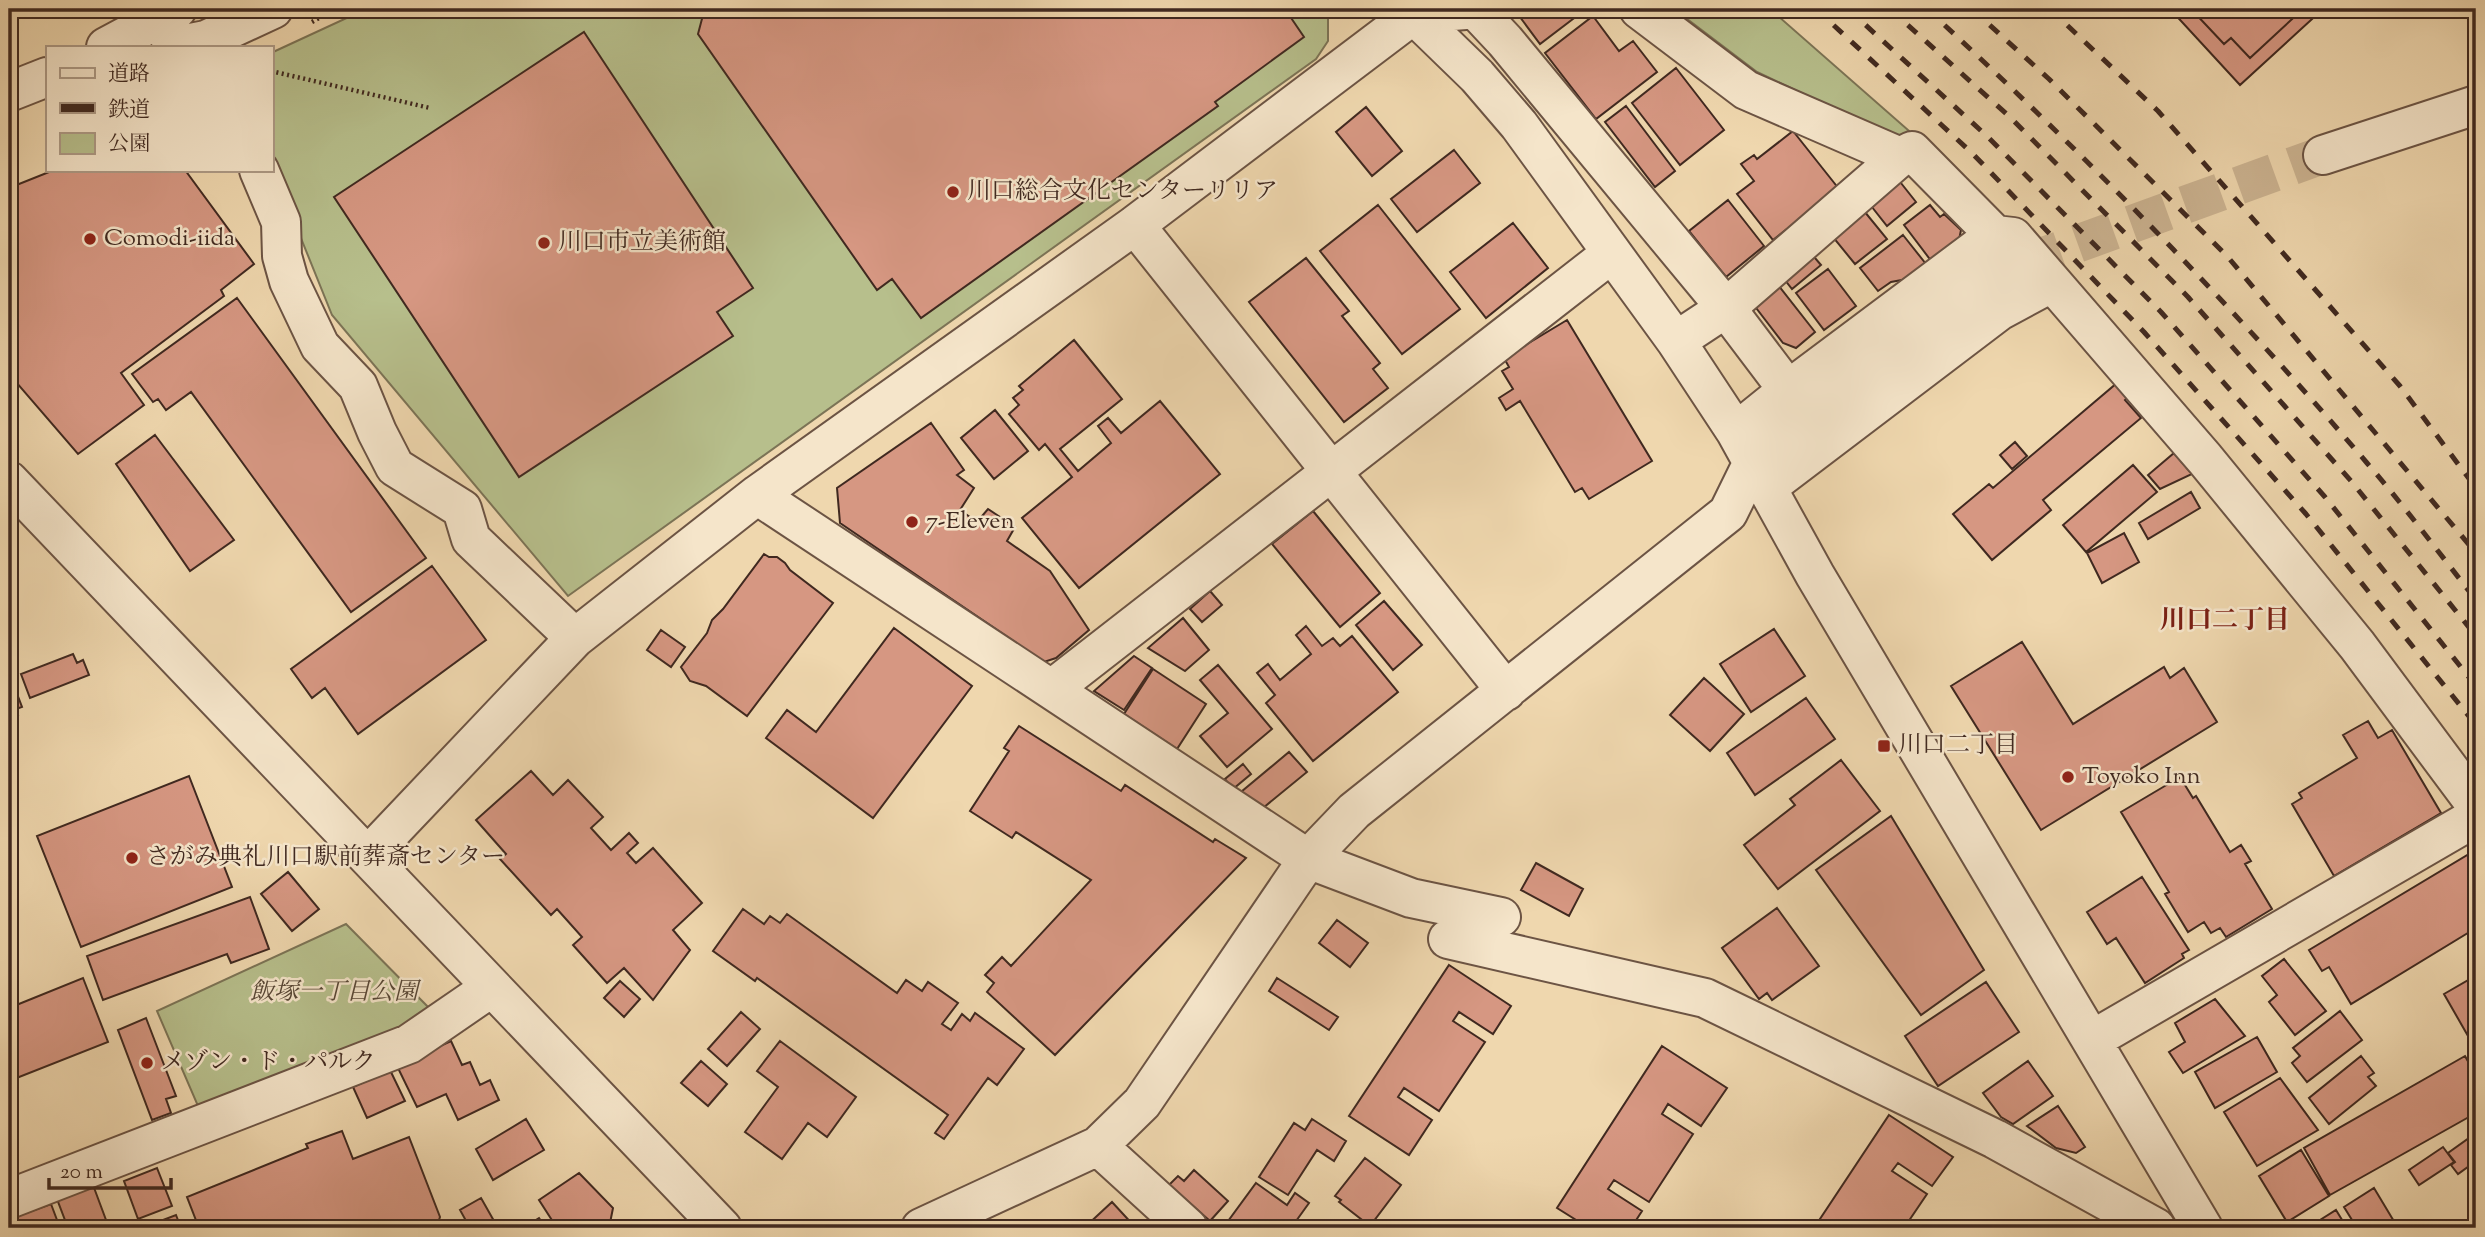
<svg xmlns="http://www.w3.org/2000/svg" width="2485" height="1237" font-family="'Sorts Mill Goudy','Noto Serif JP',serif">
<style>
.green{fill:#b7bf8c;stroke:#7c7456;stroke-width:2}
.building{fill:#d69782;stroke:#402920;stroke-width:2}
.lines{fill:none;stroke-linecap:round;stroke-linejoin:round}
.minor-tunnel{stroke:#ccb492;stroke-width:38;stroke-dasharray:38 19;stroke-linecap:butt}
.minor-casing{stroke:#6c5444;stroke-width:42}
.path{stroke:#402920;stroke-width:4.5;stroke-dasharray:2 3.5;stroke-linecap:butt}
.minor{stroke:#f5e5ca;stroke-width:38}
.rail{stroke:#402920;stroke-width:5;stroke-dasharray:12 12;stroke-linecap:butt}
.poi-dot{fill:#8f2418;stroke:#f5e5ca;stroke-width:2.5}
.labels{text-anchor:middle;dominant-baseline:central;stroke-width:5;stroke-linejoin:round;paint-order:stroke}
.poi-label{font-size:24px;fill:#402920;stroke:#f5e5ca;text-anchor:start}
.park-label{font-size:24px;font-style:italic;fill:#584736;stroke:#f5e5ca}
.neighbourhood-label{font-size:26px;font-weight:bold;fill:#7a1f14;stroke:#f5e5ca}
</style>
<rect width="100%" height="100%" fill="#efd7ae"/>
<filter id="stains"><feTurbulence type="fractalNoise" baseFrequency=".00286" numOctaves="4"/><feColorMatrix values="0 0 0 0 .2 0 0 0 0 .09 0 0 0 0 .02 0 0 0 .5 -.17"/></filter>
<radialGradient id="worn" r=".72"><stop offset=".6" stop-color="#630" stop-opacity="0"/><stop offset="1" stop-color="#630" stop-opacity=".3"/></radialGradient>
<path class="green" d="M366,9H1328V41L1316,59L568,596L332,315L271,164V53Z
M1674,9H1770L1916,137L1903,141L1757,72Z
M346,924L434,1013L201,1113L157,1011Z"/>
<path class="building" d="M699,9H1285L1304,37L1215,102L1218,106L921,318L892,279L877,290L698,34L703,15Z
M1514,9H1586L1540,44Z
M2170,9H2191L2224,44L2231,38L2250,58L2303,9H2323L2240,85Z
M2191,9H2303L2250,58L2231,38L2224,44Z
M1593,16L1619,51L1633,41L1657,72L1596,119L1545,53Z
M584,32L753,288L717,312L733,336L519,477L334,197Z
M1676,68L1724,130L1680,165L1632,103Z
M1626,106L1675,171L1655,187L1605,122Z
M1366,107L1402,151L1372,176L1336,132Z
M1793,131L1839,189L1773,240L1737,194L1754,181L1741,164L1754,155L1757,159Z
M1454,150L1480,183L1417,232L1391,199Z
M54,170H185L254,264L221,290L224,296L121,373L144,405L78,454L9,374V188Z
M1897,178L1916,202L1887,226L1868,202Z
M1728,200L1764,246L1726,277L1689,231Z
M1378,205L1460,309L1402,354L1320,251Z
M1930,205L1940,217L1944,214L1961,230L1959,240L1932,262L1904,225Z
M1860,206L1887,239L1855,264L1828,231Z
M1513,223L1548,268L1486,318L1450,272Z
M1903,235L1926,264L1907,279L1891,282L1878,291L1860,268Z
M1809,251L1821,265L1792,289L1781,275Z
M1306,258L1349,311L1342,316L1380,363L1373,369L1388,388L1344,422L1249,302Z
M1828,269L1856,306L1824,330L1796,293Z
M1775,281L1815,332L1796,348L1783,343L1750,300Z
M237,298L426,558L351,612L191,392L166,410L158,399L153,402L132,374Z
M1567,320L1652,461L1589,499L1582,488L1575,492L1520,401L1506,410L1499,398L1513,389L1502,371L1509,367L1504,358Z
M1074,340L1122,399L1060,449L1078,471L1111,443L1098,426L1108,418L1121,433L1160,401L1220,474L1079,588L1022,518L1072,477L1045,444L1039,450L1009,414L1019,405L1013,398L1023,390L1019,386Z
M2117,383L2129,396L2125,400L2141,418L2043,500L2051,510L1992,560L1953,514L1989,484L1993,488Z
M995,410L1028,451L994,479L961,438Z
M931,423L964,470L957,475L974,488L960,510L977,522L988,509L1015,527L1007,541L1050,571L1089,630L1056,658L1044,662L840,523L837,488Z
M155,435L234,540L190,571L116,464Z
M2015,442L2027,456L2012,469L2000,455Z
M2174,453L2192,474L2160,489L2148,475Z
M2133,465L2157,492L2086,552L2063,525Z
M2191,492L2200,508L2148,539L2139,523Z
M1313,511L1380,593L1340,627L1272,544Z
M2124,533L2139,562L2102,583L2087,553Z
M764,554L769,557H777L785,563L790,570L833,603L747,716L706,686L690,681L681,667L707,633L712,620L723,609Z
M432,566L486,640L358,734L325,688L312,698L291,669Z
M1210,591L1222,605L1202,622L1190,609Z
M1384,601L1422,645L1393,670L1356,625Z
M1183,618L1209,650L1185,671L1148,648Z
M1306,626L1322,646L1333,638L1340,646L1352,636L1398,692L1313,761L1266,703L1275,695L1257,673L1268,664L1280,680L1311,654L1296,635Z
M894,628L972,686L873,818L766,738L787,710L816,732Z
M1774,629L1805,676L1751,712L1720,664Z
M661,630L685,647L671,667L647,650Z
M2022,642L2073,724L2164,667L2170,678L2184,668L2217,722L2041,830L1951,686Z
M73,654L77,663L83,660L89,675L30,698L21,674Z
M1134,656L1152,668L1124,710L1094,691Z
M1218,665L1272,729L1227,767L1200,736L1228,713L1200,680Z
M1153,669L1206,704L1177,749L1124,714Z
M11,678L22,707L16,709L18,715L9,719V679Z
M1704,678L1744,714L1710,751L1670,715Z
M1806,698L1835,739L1755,795L1727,753Z
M2368,721L2378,738L2392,730L2441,813L2334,876L2292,804L2302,798L2299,793L2357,758L2343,735Z
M1019,726L1121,791L1125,785L1213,842L1215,839L1246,858L1055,1055L987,992L994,983L985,975L1002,957L1011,966L1091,880L1016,832L1012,838L970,811L1009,751L1004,748Z
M1289,752L1307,772L1263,808L1241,792Z
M1841,760L1880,811L1778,889L1744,845L1795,805L1790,799Z
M1243,764L1251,774L1233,789L1225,779Z
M531,771L553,795L568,780L603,817L591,828L611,850L629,833L638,843L627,853L636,863L653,848L702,903L673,930L690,950L653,1000L624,968L607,983L573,945L582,937L557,909L551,915L500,859L506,854L476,820Z
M189,776L232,887L81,947L37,836Z
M2180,777L2193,798L2196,796L2230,852L2241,845L2251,861L2245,864L2272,909L2226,937L2220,928L2211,933L2204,922L2188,932L2165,894L2169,892L2121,812Z
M1891,816L1984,970L1921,1015L1816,870Z
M2474,851L2476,856V928L2351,1004L2329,967L2322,971L2309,950Z
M1536,863L1583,889L1569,916L1521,890Z
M288,872L319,909L292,931L261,894Z
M2142,877L2189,950L2182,954L2184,958L2145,983L2116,938L2107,944L2087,912Z
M250,897L269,949L231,963L227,954L103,1000L87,956Z
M1777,908L1819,966L1772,1000L1767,993L1759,999L1722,948Z
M743,909L764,924L770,916L780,923L787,914L897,993L906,980L922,991L928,982L958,1003L942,1024L951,1030L962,1014L970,1021L975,1013L1024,1049L997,1085L988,1078L944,1139L935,1133L948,1115L757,978L755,981L713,951Z
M1337,920L1368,943L1350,967L1319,943Z
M2284,959L2326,1011L2295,1035L2269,1002L2277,995L2262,976Z
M1449,965L1511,1006L1493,1034L1459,1012L1453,1021L1485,1042L1439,1111L1404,1088L1398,1097L1432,1120L1409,1155L1349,1116Z
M2476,970V1036L2475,1037L2473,1034L2468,1036L2444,994L2475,976L2473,972Z
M83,978L108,1042L9,1081V1008Z
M1277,978L1338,1017L1329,1030L1269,991Z
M620,981L640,999L624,1017L604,998Z
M1986,982L2019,1032L1938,1086L1905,1036Z
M2215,999L2245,1036L2183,1073L2169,1052L2185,1042L2175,1023Z
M2340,1011L2362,1040L2307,1082L2292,1063L2300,1056L2293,1048Z
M741,1012L760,1029L727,1066L708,1049Z
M146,1018L176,1096L166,1099L171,1113L152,1120L118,1030Z
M2257,1037L2277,1072L2215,1108L2195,1072Z
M451,1041L462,1065L470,1062L480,1085L490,1080L499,1100L458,1120L446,1094L417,1107L397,1066Z
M780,1041L856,1097L827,1137L808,1123L782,1159L745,1132L778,1087L757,1071Z
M1662,1046L1727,1088L1701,1126L1668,1104L1662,1114L1693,1134L1649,1202L1614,1180L1608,1189L1642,1211L1631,1228H1589L1557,1208Z
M2361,1056L2374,1073L2368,1077L2376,1086L2329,1124L2309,1098Z
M2465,1056L2476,1076V1113L2330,1195L2304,1148Z
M701,1061L727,1084L708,1106L681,1083Z
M2028,1061L2053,1096L2013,1124L2001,1117L1983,1093Z
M390,1070L405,1101L367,1118L353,1087Z
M2280,1078L2318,1130L2257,1166L2224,1112Z
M2058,1106L2085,1147L2076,1153L2056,1148L2027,1126Z
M1889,1115L1953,1157L1932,1186L1898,1163L1892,1171L1927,1194L1904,1228H1814Z
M526,1119L544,1150L493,1180L476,1149Z
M1312,1119L1346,1141L1334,1161L1317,1150L1288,1195L1259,1177L1294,1123L1305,1130Z
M342,1131L353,1159L409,1137L440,1217L436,1228H199L187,1197L308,1148L306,1144Z
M2476,1133V1161L2458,1174L2451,1165L2455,1162L2448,1153Z
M2443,1147L2454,1162L2419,1185L2409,1170Z
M2301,1150L2329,1196L2287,1222L2259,1176Z
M1365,1158L1401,1185L1370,1226L1339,1202L1341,1200L1335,1196Z
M157,1168L172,1206L138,1219L124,1181Z
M1194,1170L1228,1201L1210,1221L1169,1185L1178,1176L1184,1181Z
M579,1173L613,1208L609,1228H557L539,1200Z
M1256,1183L1287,1205L1295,1193L1309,1203L1291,1228H1223Z
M93,1185L109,1228H68L57,1199Z
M2374,1188L2398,1228H2357L2344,1207Z
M481,1198L498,1228H470L460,1210Z
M1112,1202L1136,1228H1084Z
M51,1204L60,1228H9V1219Z
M2336,1210L2347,1228H2325L2320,1220Z
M176,1215L181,1228H142Z
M539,1218L546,1228H523Z"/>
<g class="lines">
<path class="minor-tunnel" d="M2024,263L2323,155"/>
<g class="minor-casing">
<path id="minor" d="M1408,9L1477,76L1519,125L1676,341L1736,432L1815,575L2203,1228
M1475,9L1505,41L1726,308L1788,390
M1639,9L1746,90L1900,157
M106,47L177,9
M171,47L206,40L273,9
M9,92L47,77
M2323,155L2476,105
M259,170L281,222L282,256L289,281L320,346L358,386L377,432L395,467L462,509L471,539L575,638
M1135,225L1506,691
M1676,341L1726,308L1900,157L1912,151L1995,235L2013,237L2205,459L2357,645L2476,805
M1736,432L1788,390L1995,235
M9,481L722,1228
M1766,488L1999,311L2051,283
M757,495L1308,859L1411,898L1501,917
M1052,689L1612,253
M368,856L575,638L757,495L1135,225L1414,14L1478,9
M1448,939L1705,998L1995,1139L2156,1228
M2092,1040L2476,817
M1098,1146L1188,1228
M9,1199L409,1044L492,987
M921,1228L1098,1146L1142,1103L1308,859L1354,811L1728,513L1753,462L1991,281L2024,263"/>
</g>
<path class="path" d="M312,22L335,9
M271,71L430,108"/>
<use href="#minor" class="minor"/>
<path class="rail" d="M1816,9L1973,154L2144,332L2306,514L2476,725
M1848,9L1989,138L2161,312L2325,497L2476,686
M1890,9L2011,118L2188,297L2351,481L2476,636
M1927,9C2082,151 2230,303 2367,463C2405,507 2440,554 2476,600
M1972,9L2049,79L2227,256L2476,553
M2050,9L2158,111L2400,386L2476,488"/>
</g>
<g class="poi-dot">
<circle cx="953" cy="192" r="7"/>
<circle cx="90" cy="239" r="7"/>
<circle cx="544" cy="243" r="7"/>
<circle cx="912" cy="522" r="7"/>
<rect x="1877" y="739" width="14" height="14" rx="3.5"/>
<circle cx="2068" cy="777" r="7"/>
<circle cx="132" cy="858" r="7"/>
<circle cx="147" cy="1063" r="7"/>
</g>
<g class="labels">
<g class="poi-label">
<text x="967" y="192">川口総合文化センターリリア</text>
<text x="104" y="239">Comodi-iida</text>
<text x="558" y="243">川口市立美術館</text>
<text x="926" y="522">7-Eleven</text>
<text x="1898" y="746">川口二丁目</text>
<text x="2082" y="777">Toyoko Inn</text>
<text x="146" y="858">さがみ典礼川口駅前葬斎センター</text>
<text x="161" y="1063">メゾン・ド・パルク</text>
</g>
<g class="park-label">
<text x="334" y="993">飯塚一丁目公園</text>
</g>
<g class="neighbourhood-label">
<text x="2225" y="621">川口二丁目</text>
</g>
</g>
<rect width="2485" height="1237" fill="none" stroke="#efd7ae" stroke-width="35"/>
<rect x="10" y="10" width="2464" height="1216" fill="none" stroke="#402920" stroke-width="3.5"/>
<rect x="18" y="18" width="2450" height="1202" fill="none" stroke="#402920" stroke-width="2"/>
<rect x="46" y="46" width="228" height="126" fill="#f5e5ca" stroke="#ad9a86" stroke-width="2"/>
<rect x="60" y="68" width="35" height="10" fill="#f5e5ca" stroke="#ad9a86" stroke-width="2"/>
<text x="108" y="80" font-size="21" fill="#402920">道路</text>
<rect x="60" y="103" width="35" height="10" fill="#402920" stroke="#ad9a86" stroke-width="2"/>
<text x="108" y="116" font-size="21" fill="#402920">鉄道</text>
<rect x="60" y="133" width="35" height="21" fill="#b7bf8c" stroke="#ad9a86" stroke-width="2"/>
<text x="108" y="150" font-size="21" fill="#402920">公園</text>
<path d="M49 1178v10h122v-10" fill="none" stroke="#402920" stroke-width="3.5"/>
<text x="60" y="1178" font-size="21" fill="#402920" stroke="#f5e5ca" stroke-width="5" paint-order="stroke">20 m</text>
<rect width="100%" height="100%" filter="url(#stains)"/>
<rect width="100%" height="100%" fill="url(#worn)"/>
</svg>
